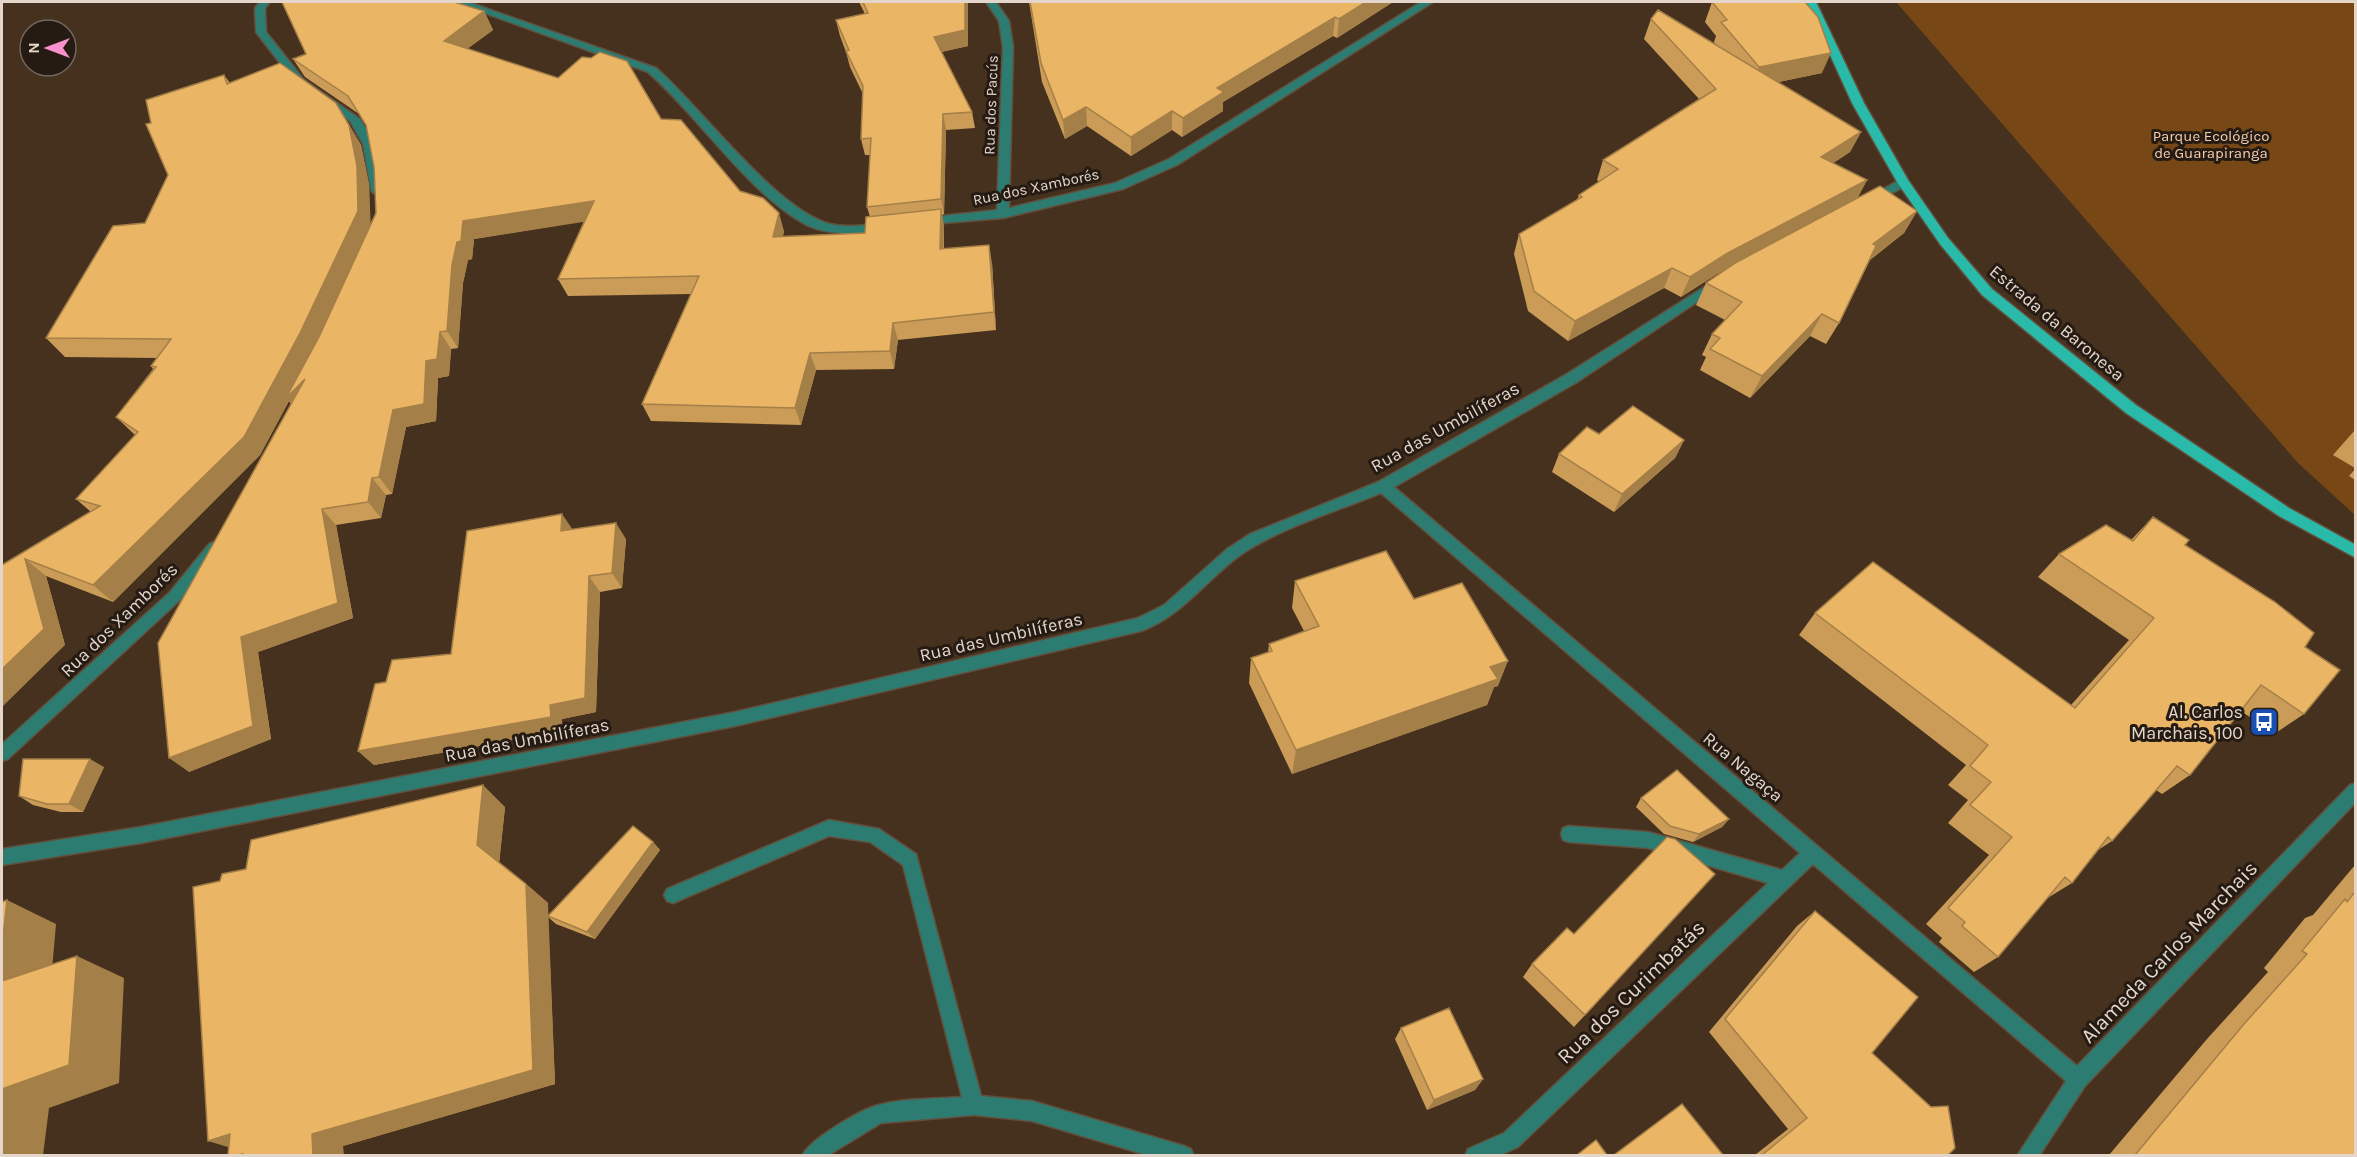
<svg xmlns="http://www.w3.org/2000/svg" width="2357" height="1157" font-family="Karla,sans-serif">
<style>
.green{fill:#774716}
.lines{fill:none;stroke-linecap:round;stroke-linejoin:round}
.minor-casing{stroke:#624f3d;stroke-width:3}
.major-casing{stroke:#624f3d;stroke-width:3}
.minor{fill:#2c7c71;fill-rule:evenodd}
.major{fill:#2abaa9;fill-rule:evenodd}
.wall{fill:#ca9c58}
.shaded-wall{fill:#a47f47}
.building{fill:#ebb566;stroke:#a47f47;stroke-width:1.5}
.labels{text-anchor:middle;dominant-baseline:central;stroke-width:6;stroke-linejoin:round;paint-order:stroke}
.far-street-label{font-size:15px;fill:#e4d6cb;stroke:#251b13}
.far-park-label{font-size:15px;fill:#f4cfb1;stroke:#251b13}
.street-label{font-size:18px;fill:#e4d6cb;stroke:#251b13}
.poi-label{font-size:18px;fill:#e4d6cb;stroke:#251b13;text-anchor:end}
.near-street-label{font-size:21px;fill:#e4d6cb;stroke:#251b13}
</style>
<rect width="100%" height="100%" fill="#46311e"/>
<path class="green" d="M1896,2H2355V515L2298,463Z"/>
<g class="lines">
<g class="minor-casing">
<path id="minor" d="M260,2H270L265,8L266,32L304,80L360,119L375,144L383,190L381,193H373L371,190L363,144L350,121L296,84L256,32L255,8Z
M454,2H468L656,68C702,108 775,209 830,224C847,228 868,225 885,223L891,227C885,234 870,233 861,233C841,234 820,233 803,223C747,191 698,116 648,72Z
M986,2H996L1009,21L1013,47L1009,208L1115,183L1169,159L1421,2H1433L1177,165L1123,189L1003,218L919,225L917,222L923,218L997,210L1003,47L999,21Z
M1903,178L1909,182L1907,185L1874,203L1870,204L1864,200Z
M1717,279L1721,280V286L1577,382L1394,487L2077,1066L2350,785L2356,783V802L2085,1086L2039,1156H2017L2066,1081L1813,864L1518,1147L1498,1156H1465L1468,1149L1504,1133L1768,883L1648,848L1569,842L1563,840L1561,834L1563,828L1569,826L1648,832L1782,870L1800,853L1381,493C1337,511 1277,529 1239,556C1205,581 1182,616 1141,631L735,726L141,843L2,865V849L141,827L735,712L1138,618L1164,605L1227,549L1250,534L1378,482L1567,374Z
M214,542L219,544L221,548L219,552L180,600L8,759L2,761V744L170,592L209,544Z
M829,820L879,829L916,854L981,1096L1032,1101L1184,1146L1191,1149L1194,1156H1150L1032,1121L974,1115L881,1123L827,1156H802C809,1140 861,1109 879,1105C903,1098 936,1099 962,1097L903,865L870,842L829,836L673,903L667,901L664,895L667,889Z"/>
</g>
<g class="major-casing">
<path id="major" d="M1806,2H1816L1864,103L1908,180L1948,238L1992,289L2136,405L2289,508L2356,545V558L2279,516L2126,413L1982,295L1940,244L1897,182L1852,103Z"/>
</g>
<use href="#minor" class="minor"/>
<use href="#major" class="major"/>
</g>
<path class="wall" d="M859,2H968V46L941,52L972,112L975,128L946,130L944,214L942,215L944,227V249L992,263L996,330L898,340L894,369L816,370L801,425L651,421L642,404L691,294L568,296L558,279L584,221L474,239L472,259L468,260L463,283L458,348L451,349L449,376L438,378L436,421L406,427L392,494L386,495L381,518L336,525L353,618L258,652L271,739L189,772L291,404L289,401L260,455L113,602L46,576L65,645L2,565L91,512L76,499L135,435L116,417L153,369L151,366L157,358L65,357L46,338L145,223L168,175L151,123L224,75L230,83L348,123L361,145L369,185L370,224L376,213L374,167L366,125L359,114L305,77L293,59L484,11L493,30L467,49L661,119L784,231L783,236L865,233L870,217L867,207L870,155H865L861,139L863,94L850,67L846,52L840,36L836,20L865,14Z
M1029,2H1393L1337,38L1333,36L1223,102V111L1182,137L1172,130L1131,156L1087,126L1065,139L1042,82Z
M1712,2L1822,73L1778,82L1861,132L1850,152L1833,163L1867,180L1857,199L1917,211L1904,233L1870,260L1839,323L1826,344L1810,336L1750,398L1700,370L1706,357L1702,355L1712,334L1725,320L1696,305L1706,283L1729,268L1717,274L1681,297L1664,288L1568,341L1528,311L1514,254L1519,234L1577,200L1579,195L1599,182L1597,180L1603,160L1699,99L1644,39L1651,19L1716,45L1714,42L1716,36L1705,22Z
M2355,430V468L2333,455Z
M1599,434L1684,440L1675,458L1614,512L1552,472L1559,454Z
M2355,469V480L2349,476Z
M2153,517L2305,647L2304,714L2274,734L2241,711L2190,775L2162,794L2156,790L2112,841L2098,850L2072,883L2046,899L1998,957L1974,972L1939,942L1942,938L1926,924L1989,855L1948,823L1968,800L1948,785L1966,765L1799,635L1815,613L2071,705L2129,640L2038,577L2059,554L2131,540Z
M572,529L626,539L622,588L600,592L596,712L562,719V731L374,765L358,751L386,682L451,654Z
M1295,581L1414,599L1498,686L1494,687L1487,705L1292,774L1249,683L1251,658L1268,653L1269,644L1304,631L1292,608Z
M104,767L83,812H61L33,805L19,796Z
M1641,798L1729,819L1722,827L1693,842L1664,834L1636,807Z
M505,807L499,863L526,884L548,903V916L653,842L660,850L595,939L556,924L548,917L555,1084L343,1146L228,1147L220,881L246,869Z
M2355,865V1155H2109L2207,1039L2268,972L2264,968L2305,918L2313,915Z
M1715,874L1574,1027L1523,977L1532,964L1574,934Z
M1815,911L1872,1053L1948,1155H1755L1788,1129L1709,1032L1797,926Z
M1401,1028L1483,1079L1475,1090L1427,1110L1395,1039Z"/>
<path class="shaded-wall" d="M965,2H968V46L937,53L934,37Z
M1366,2H1393L1337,38L1339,19Z
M484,11L493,30L453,59L444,41Z
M1335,17L1333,36L1223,102V111L1182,137L1183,118L1217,88Z
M1831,53L1822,73L1751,88L1759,67Z
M336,103L361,145L369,185L371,231L305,379L300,415L289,401L260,455L113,602L93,585Z
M1086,107L1087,126L1065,139L1063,120Z
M1172,111V130L1131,156V137Z
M943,114L946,130L944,214L941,199Z
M1861,132L1850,152L1811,178L1821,157Z
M1867,180L1856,200L1717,274L1681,297L1690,277L1726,254Z
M594,201L602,219L474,239L472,259L468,260L463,283L458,348L447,331L452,265L457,242L463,221Z
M941,209L944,227L943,267L940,249Z
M1917,211L1904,233L1861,266L1873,244Z
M779,213L784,231L779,254L773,237Z
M989,245L992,263L996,330L994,312Z
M1672,268L1664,288L1568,341L1575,321Z
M1822,314L1810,336L1750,398L1762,376Z
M893,323L898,340L894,369L890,351Z
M440,332L451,349L449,376L438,378L436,421L406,427L392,494L379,477L393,410L426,361Z
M810,353L816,370L801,425L795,408Z
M1684,440L1675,458L1614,512L1622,494Z
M372,478L386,495L381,518L368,502Z
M322,509L336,525L353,618L258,652L271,739L189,772L169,758L241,637Z
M562,514L573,530L561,531Z
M616,523L626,539L622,588L612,573Z
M25,559L46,576L65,645L2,707V669Z
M589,576L600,592L596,712L562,719V731L374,765L358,751L550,705Z
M1508,661L1498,686L1494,687L1487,705L1292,774L1296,750L1490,667Z
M90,759L104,767L83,812L69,804Z
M483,785L505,807L499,865L477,845Z
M1729,819L1722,827L1693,842L1699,834Z
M653,842L660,850L595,939L587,932Z
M526,884L548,903L555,1084L343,1146L344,1155H313L312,1134Z
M7,900L56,924L49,1004L2,984V946Z
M77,956L124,978L119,1083L49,1108L43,1155H2V1089Z
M1483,1079L1475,1090L1427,1110L1434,1100Z
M230,1134L244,1152L208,1141Z"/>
<path class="building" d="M282,2H454L484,11L444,41L558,78L582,57L591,58L600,52L627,61L661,119L681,120L740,191L763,198L779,213L773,237L865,233L866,217L941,209L940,249L989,245L994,312L893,323L890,351L810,353L795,408L642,404L699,276L558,279L594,201L463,221L461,241L457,242L452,265L447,331L440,332L437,359L426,361L424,404L393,410L379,477L372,478L368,502L322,509L338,603L241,637L253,726L169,758L158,643L305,379L286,398L319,337L376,213L374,167L366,125L348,96L293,59L306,54Z
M863,2H965V30L934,37L972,112L943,114L941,199L867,207L871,138L861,139L863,86L846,51L849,50L836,20L868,13Z
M1030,2H1366L1339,19L1335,17L1217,88L1224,92L1183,118L1172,111L1131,137L1086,107L1063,120L1041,63Z
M1712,2H1805L1818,17L1831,53L1759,67L1721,22L1727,20Z
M1658,10L1861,132L1821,157L1867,180L1726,254L1690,277L1672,268L1575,321L1534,291L1519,234L1582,197L1579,195L1618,169L1603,160L1716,89L1651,19Z
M280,63L336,103L349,125L357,166L358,211L300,333L244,437L93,585L25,559L44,629L2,669V565L100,506L76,499L138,432L116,417L156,367L151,366L171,339L46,338L113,226L145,223L168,175L146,124L151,123L146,100L224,75L227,84Z
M1880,186L1917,211L1873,244L1876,246L1839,323L1822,314L1762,376L1710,349L1720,338L1712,334L1742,302L1706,283L1737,262Z
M1633,406L1684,440L1622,494L1559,454L1587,427L1599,434Z
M562,514L561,531L616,523L612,573L589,576L585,698L550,705L551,717L358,751L375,684L386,682L392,660L451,654L467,531Z
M2153,517L2189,540L2185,545L2275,602L2314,633L2305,647L2340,670L2304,714L2261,685L2190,775L2177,766L2112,841L2108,837L2072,883L2065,877L1998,957L1962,926L1965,922L1948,908L2012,837L1970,805L1991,782L1970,766L1988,745L1815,613L1873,562L2075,708L2154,618L2059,554L2106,525L2133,541Z
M1386,551L1414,599L1462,583L1508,661L1490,667L1498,679L1296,750L1251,658L1272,651L1269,644L1319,626L1295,581Z
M23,759H90L69,804H47L19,796Z
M1677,770L1729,819L1699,834L1670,826L1641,798Z
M483,785L477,845L526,884L533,1070L312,1134L313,1155H243V1154L237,1155H228L230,1134L208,1141L193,887L220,881L222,874L246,869L251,840Z
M633,826L653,842L587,932L548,916Z
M1667,837L1675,839L1715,874L1585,1015L1532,964L1567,928L1574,934Z
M2355,892V1155H2135L2244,1024L2307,954L2302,951L2345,899L2347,902Z
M7,900L2,946V902Z
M1815,911L1918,997L1872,1053L1931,1107L1948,1106L1955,1148L1948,1155H1762L1807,1118L1725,1019Z
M77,956L69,1065L2,1089V981Z
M1449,1008L1483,1079L1434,1100L1401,1028Z
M1682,1104L1723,1155H1614Z
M1596,1140L1607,1155H1577Z"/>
<defs>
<g id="bus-square" transform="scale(1.5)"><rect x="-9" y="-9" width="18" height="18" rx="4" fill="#1a4fb4" stroke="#251b13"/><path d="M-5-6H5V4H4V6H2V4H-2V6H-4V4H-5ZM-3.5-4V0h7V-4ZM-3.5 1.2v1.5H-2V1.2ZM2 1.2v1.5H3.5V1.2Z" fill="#fff"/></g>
</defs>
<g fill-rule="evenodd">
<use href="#bus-square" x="2264" y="722"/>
</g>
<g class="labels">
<g class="far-street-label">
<text transform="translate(991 105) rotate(-88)">Rua dos Pacús</text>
<text transform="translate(1036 187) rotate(-12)">Rua dos Xamborés</text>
</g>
<g class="far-park-label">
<text x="2211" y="136">Parque Ecológico<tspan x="2211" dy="17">de Guarapiranga</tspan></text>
</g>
<g class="street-label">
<text transform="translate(2057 323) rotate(40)">Estrada da Baronesa</text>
<text transform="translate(1445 427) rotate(-29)">Rua das Umbilíferas</text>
<text transform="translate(119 620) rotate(-44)">Rua dos Xamborés</text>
<text transform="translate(1001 637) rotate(-13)">Rua das Umbilíferas</text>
<text transform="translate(527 740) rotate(-11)">Rua das Umbilíferas</text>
<text transform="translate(1743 767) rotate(40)">Rua Nagaça</text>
</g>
<g class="poi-label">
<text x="2243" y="712">Al. Carlos<tspan x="2243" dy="21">Marchais, 100</tspan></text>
</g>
<g class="near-street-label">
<text transform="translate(2169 952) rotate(-46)">Alameda Carlos Marchais</text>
<text transform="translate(1631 992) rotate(-44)">Rua dos Curimbatás</text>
</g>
</g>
<rect width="2357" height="1157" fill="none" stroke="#e4d6cb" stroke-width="6"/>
<g transform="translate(48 48) rotate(270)"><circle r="28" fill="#251b13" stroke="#71665d" stroke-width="1.5"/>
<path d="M0-4.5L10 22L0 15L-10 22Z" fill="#f890cc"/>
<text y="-9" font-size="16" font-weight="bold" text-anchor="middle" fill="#e4d6cb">N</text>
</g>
</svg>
